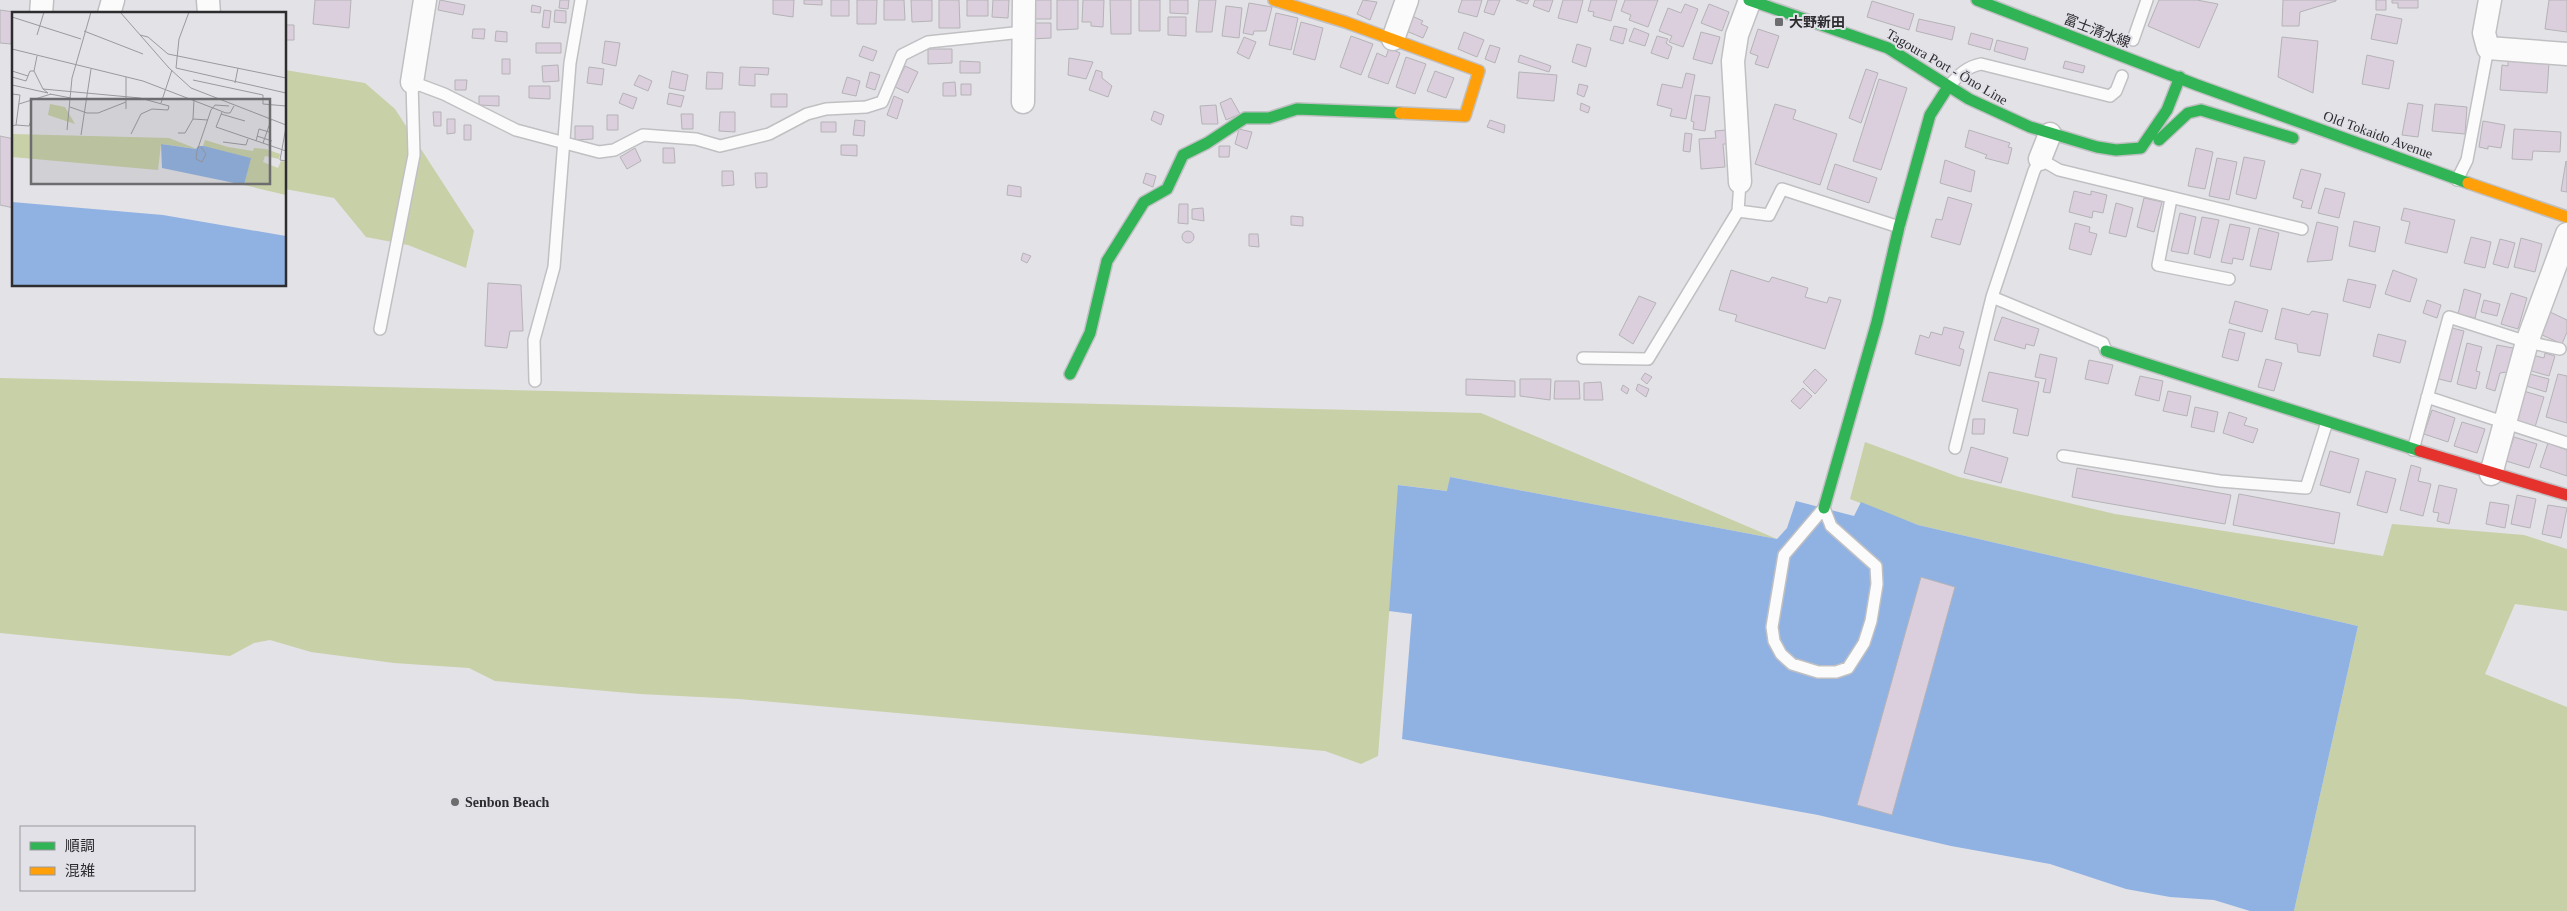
<svg xmlns="http://www.w3.org/2000/svg" width="2567" height="911" font-family="'Times New Roman','Noto Sans JP',serif">
<style>
.green{fill:#c8d0a7}
.water{fill:#90b2e3}
.building{fill:#dbcfde;stroke:#b4b3b6}
.lines{fill:none;stroke-linecap:round;stroke-linejoin:round}
.lane-casing{stroke:#c0c0c3;stroke-width:14}
.street-casing{stroke:#c0c0c3;stroke-width:25}
.fast-casing{stroke:#c0c0c3;stroke-width:14}
.slow-casing{stroke:#c0c0c3;stroke-width:14}
.jam-casing{stroke:#c0c0c3;stroke-width:14}
.lane{stroke:#fbfbfb;stroke-width:11}
.street{stroke:#fbfbfb;stroke-width:22}
.fast{stroke:#30b455;stroke-width:11}
.slow{stroke:#ff9f0a;stroke-width:11}
.jam{stroke:#e5322d;stroke-width:11}
.poi-dot{fill:#6d6c6f;stroke:#e2e1e8;stroke-width:2}
.labels{text-anchor:middle;dominant-baseline:central;stroke-width:4;stroke-linejoin:round;paint-order:stroke}
.poi-label{font-size:14px;font-weight:bold;fill:#2d2c2f;stroke:#e2e1e8;text-anchor:start}
.street-label{font-size:14px;fill:#2d2c2f;stroke:#e2e1e8}
.inset-road{fill:none;stroke:#9a999d;stroke-width:1}
.view{fill:#6d6c6f;fill-opacity:0.15;stroke:#6d6c6f;stroke-width:2.5}
.inset-edge{fill:none;stroke:#2d2c2f;stroke-width:2.5}
</style>
<rect width="100%" height="100%" fill="#e3e2e7"/>
<path class="green" d="M285,70L365,83L395,109L474,231L466,268L408,245L366,237L334,198L285,189Z
M0,378L1481,413L1777,539L1450,477L1448,491L1399,485L1378,756L1361,764L1325,751L739,699L640,694L495,681L469,668L394,663L311,652L270,640L254,643L230,656L0,633Z
M1865,442L1959,477L2115,514L2383,556L2392,524L2524,535L2567,549V611L2515,604L2485,674L2567,707V911H2294L2358,626L1918,525L1850,499Z"/>
<path class="water" d="M1450,477L1777,539L1787,528L1796,501L1854,516L1861,502L1918,525L2358,626L2294,911H2250L2214,900L2170,897L2126,889L2050,864L1951,846L1818,815L1402,739L1412,614L1389,611L1398,485L1447,491Z"/>
<path class="building" d="M315,0H351L349,28L313,24Z
M440,0L465,5L463,15L438,10Z
M560,0H569L568,9L559,8Z
M773,0H794L793,17L773,14Z
M804,0H822V5L804,4Z
M831,0H849V16H831Z
M857,0H877L876,24H857Z
M884,0H904L905,20H884Z
M911,0H932V21L912,22Z
M939,0H959L960,28H939Z
M967,0H988V16H967Z
M993,0H1009L1008,18L992,17Z
M1030,0H1051V19H1031Z
M1057,0H1078V29L1057,30Z
M1083,0H1104L1103,27L1091,26V22H1082Z
M1110,0H1131V34H1111Z
M1139,0H1160V31H1139Z
M1170,0H1188V14L1170,13Z
M1199,0H1216L1212,32H1196Z
M1363,0L1377,2L1370,20L1357,14Z
M1462,0H1482L1477,17L1458,12Z
M1488,0H1500L1494,15L1484,12Z
M1516,0H1529L1527,4Z
M1535,0H1553L1549,12L1533,6Z
M1563,0H1583L1577,23L1558,18Z
M1591,0H1617L1611,21L1593,16L1594,12L1588,11Z
M1625,0H1658L1648,27L1629,20L1631,15L1621,11Z
M2159,0H2197L2218,4L2199,48L2148,26Z
M2283,0H2336V1L2300,12L2299,26H2282Z
M2376,0H2386V10H2376Z
M2392,0H2418V8H2398V3H2392Z
M2549,0H2567V32L2545,29Z
M1872,1L1914,14L1909,30L1867,17Z
M1249,3L1272,7L1266,31H1254L1253,35L1243,33Z
M1685,4L1698,9L1683,47L1669,42L1672,36L1659,31L1668,8L1681,13Z
M1709,4L1729,12L1722,31L1701,23Z
M532,5L541,7L540,13L531,12Z
M1226,6L1242,8L1239,38L1222,36Z
M0,10L14,12L11,44L0,43Z
M544,10L551,11L549,28L542,27Z
M555,10L566,11V23L554,22Z
M1276,13L1298,18L1291,50L1269,45Z
M2376,14L2402,19L2397,44L2371,39Z
M1410,15L1423,21L1421,24L1428,27L1423,38L1404,30Z
M1168,17H1186V36L1168,35Z
M1919,19L1955,27L1952,40L1916,31Z
M1301,22L1323,28L1315,60L1293,54Z
M1031,23H1051V38L1031,39Z
M286,25H294V40H286Z
M1614,26L1627,29L1623,44L1610,40Z
M1634,28L1649,34L1645,46L1629,41Z
M473,29H485L484,39L472,38Z
M1758,29L1779,36L1768,68L1755,64L1758,56L1750,53Z
M496,31L507,32V42L495,41Z
M1464,32L1484,40L1477,57L1458,49Z
M1701,32L1720,37L1712,64L1693,59Z
M1971,33L1993,39L1990,50L1968,44Z
M1351,36L1373,44L1361,75L1340,67Z
M1657,36L1668,39L1666,43L1672,47L1668,59L1651,53Z
M1244,37L1256,42L1249,59L1237,53Z
M2282,37L2318,41L2313,93L2278,77Z
M1997,40L2028,48L2025,60L1994,51Z
M605,41L620,43L616,66L602,63Z
M536,43H561V53H536Z
M1577,44L1591,48L1586,67L1572,62Z
M1490,45L1500,48L1495,63L1485,59Z
M863,46L877,51L873,61L859,56Z
M1389,48L1400,53L1388,84L1368,77L1377,53L1386,57Z
M928,49H952V63L928,64Z
M1520,55L1551,66L1549,72L1518,62Z
M2367,55L2394,61L2389,89L2362,84Z
M1406,57L1426,64L1415,94L1396,87Z
M1069,58L1093,62L1086,79L1068,75Z
M502,59H510V74H502Z
M2508,60L2549,62L2547,93L2500,90L2502,65L2508,66Z
M960,61L980,62V73H960Z
M2065,61L2085,66L2083,73L2063,68Z
M558,65L559,81L543,82L542,66Z
M905,66L918,72L908,93L895,87Z
M589,67L604,69L602,85L587,83Z
M740,67L769,68L768,75L755,74V86L739,85Z
M1866,69L1878,73L1861,123L1849,118Z
M1096,70L1102,72V78L1112,86L1108,97L1089,90Z
M672,71L688,75L685,91L669,88Z
M1435,71L1454,78L1446,98L1427,91Z
M707,72L723,73L722,89H706Z
M870,72L880,75L875,90L866,87Z
M1519,72L1557,75L1554,101L1517,98Z
M1686,73L1695,75L1686,119L1670,116L1672,109L1657,105L1662,84L1682,88Z
M639,75L652,81L648,91L634,85Z
M847,77L860,81L856,96L842,93Z
M1879,79L1907,88L1881,170L1853,161Z
M455,80H467L466,90H455Z
M955,82L956,96H943V83Z
M961,84H971V95H961Z
M1579,84L1588,86L1584,97L1577,94Z
M529,86H550V99L529,98Z
M623,93L637,98L633,109L619,103Z
M669,93L684,96L681,107L667,104Z
M771,94H787V107H771Z
M1695,95L1710,97L1705,131L1693,129L1694,122L1691,121Z
M479,96H499V106L479,105Z
M894,96L903,100L897,119L887,115Z
M1231,98L1240,114L1226,120L1220,103Z
M1581,103L1590,107L1588,113L1580,110Z
M2408,103L2423,105L2418,137L2402,135Z
M1775,104L1796,110L1793,119L1837,134L1820,185L1755,164Z
M2435,104L2467,107L2465,134L2432,131Z
M1216,105L1218,124H1202L1200,106Z
M1154,111L1164,115L1161,125L1151,120Z
M433,112H441V126H434Z
M720,112H735V132L719,131Z
M681,114H693V129H682Z
M607,115H618V130H607Z
M447,119H455V133L447,134Z
M855,120L865,121L864,136L853,135Z
M1490,120L1505,125L1504,133L1487,127Z
M2483,121L2505,125L2501,148L2488,146V149L2479,147Z
M821,122H836V132H821Z
M464,125H471V140H464Z
M575,126H593V139L575,140Z
M1239,129L1252,132L1247,149L1235,144Z
M2514,129L2561,132L2560,152L2533,151L2532,160L2512,159Z
M1726,130L1727,144H1723L1725,167L1701,169L1699,139L1716,138L1715,131Z
M1969,130L2010,143L2008,147L2012,148L2008,164L1985,158L1987,155L1965,147Z
M1685,133L1692,134L1690,152L1683,151Z
M0,136L14,139V208L0,205Z
M841,145H857V156L841,155Z
M1219,146H1230L1229,157H1219Z
M635,148L641,161L627,169L620,157Z
M663,148H674L675,163H663Z
M2196,148L2213,152L2205,189L2188,186Z
M2244,157L2265,161L2256,199L2236,194Z
M2217,158L2237,162L2229,200L2209,196Z
M1945,160L1975,171L1971,192L1940,183Z
M2566,161L2567,162V192L2561,191Z
M1835,164L1877,178L1869,203L1827,189Z
M2301,169L2321,174L2311,209L2301,207L2303,201L2293,198Z
M722,171H733L734,185L722,186Z
M755,173H767V187L756,188Z
M1146,173L1156,176L1153,187L1143,183Z
M1008,185L1021,187V197L1007,195Z
M2325,188L2345,193L2339,218L2318,213Z
M2074,191L2091,195V191L2107,195L2103,213L2093,211L2092,218L2069,212Z
M1948,197L1972,204L1960,245L1931,237L1936,219L1942,220Z
M2144,198L2162,202L2154,232L2137,227Z
M2116,203L2133,208L2126,237L2109,233Z
M1179,204H1188V224L1178,223Z
M1203,208L1204,221L1192,219V209Z
M2404,208L2455,220L2447,253L2405,243L2410,222L2401,220Z
M2180,213L2196,217L2188,254L2171,251Z
M1291,216L1303,217V226L1291,225Z
M2202,217L2219,220L2210,258L2194,254Z
M2354,221L2380,227L2375,252L2349,246Z
M2317,222L2338,227L2332,260L2307,262Z
M2075,223L2090,227L2089,232L2097,234L2091,255L2069,249Z
M2230,224L2250,228L2243,260L2233,258L2232,264L2221,262Z
M2259,228L2279,233L2271,270L2250,266Z
M1182 237a6 6 0 1 1 12 0a6 6 0 1 1-12 0Z
M1249,234H1258L1259,247L1249,246Z
M2471,237L2491,242L2485,268L2464,263Z
M2521,238L2542,244L2535,272L2514,267Z
M2500,239L2515,243L2508,268L2493,264Z
M1023,253L1031,256L1027,263L1021,260Z
M1731,270L1769,282L1772,277L1808,288L1805,297L1827,303L1829,297L1841,300L1825,349L1735,321L1737,315L1719,310Z
M2393,270L2417,279L2410,302L2385,294Z
M2348,279L2376,285L2370,308L2343,301Z
M488,283L521,285L523,331H510L507,348L485,346Z
M2464,289L2481,294L2475,318L2458,314Z
M2511,293L2527,298L2518,329L2501,324Z
M1639,296L1656,303L1633,344L1619,335Z
M2427,300L2441,305L2437,318L2423,313Z
M2484,300L2500,304L2497,316L2481,312Z
M2235,301L2268,310L2262,332L2229,323Z
M2282,308L2309,315L2312,311L2328,314L2320,356L2298,352L2297,344L2275,339Z
M2550,312L2567,320V332L2562,344L2540,334Z
M2002,317L2039,329L2034,346L2026,344L2025,349L1994,340Z
M1944,327L1964,332L1959,348L1964,350L1960,366L1915,354L1920,335L1929,338L1931,332L1942,335Z
M2448,327L2464,331L2451,382L2435,378Z
M2229,329L2245,333L2238,361L2222,357Z
M2378,334L2406,341L2400,363L2373,356Z
M2467,343L2482,347L2476,371L2480,372L2476,389L2457,384Z
M2497,345L2513,348L2507,372L2500,373L2495,391L2486,388Z
M2545,353L2555,356L2549,376L2528,370L2532,355L2544,358Z
M2040,354L2057,358L2050,393L2043,392L2046,379L2035,377Z
M2266,359L2282,363L2274,391L2258,387Z
M2089,360L2113,365L2108,384L2085,379Z
M1815,369L1827,380L1815,394L1803,382Z
M1989,372L2039,382L2028,436L2013,433L2018,409L1982,401Z
M1645,373L1652,377L1647,384L1641,379Z
M2526,373L2549,379L2546,392L2523,385Z
M2558,374L2567,376V423L2546,417Z
M2140,376L2163,381L2159,401L2135,395Z
M1466,379L1515,381V397L1466,395Z
M1520,379H1551L1550,400L1520,396Z
M1555,381H1579L1580,399H1554Z
M1601,382L1603,400H1584V383Z
M1638,384L1649,389L1646,397L1636,390Z
M1623,385L1629,389L1627,394L1621,390Z
M1803,388L1812,396L1800,409L1791,401Z
M2520,390L2544,397L2535,427L2512,420Z
M2168,391L2191,396L2187,416L2163,411Z
M2195,407L2218,412L2214,432L2191,427Z
M2432,410L2455,418L2448,442L2424,434Z
M2229,412L2247,418L2244,425L2258,429L2253,443L2223,433Z
M1973,419H1985L1984,434H1972Z
M2462,422L2485,429L2477,453L2454,446Z
M2514,437L2537,444L2529,468L2506,461Z
M2548,443L2567,450V476L2540,467Z
M1971,447L2008,458L2001,483L1964,473Z
M2330,451L2359,459L2350,493L2320,485Z
M2411,465L2421,468L2418,481L2431,484L2423,516L2400,510Z
M2077,468L2231,495L2225,524L2072,497Z
M2366,471L2396,479L2387,513L2357,505Z
M2439,485L2457,489L2449,524L2437,521L2439,513L2433,512Z
M2239,494L2340,513L2334,544L2233,525Z
M2517,495L2536,499L2530,528L2511,524Z
M2490,502L2509,505L2505,528L2486,524Z
M2548,505L2567,508L2561,538L2542,534Z
M1921,577L1955,587L1892,815L1857,805Z"/>
<g class="lines">
<g class="lane-casing">
<path id="lane" d="M2133,40L2147,0
M1949,86C1959,75 1966,67 1981,64L2110,96L2116,91L2122,76
M2457,180L2467,160L2488,48
M2171,199L2158,265L2229,279
M1738,211L1769,215L1782,189L1899,227
M380,329L414,155L412,82L444,94L516,130L599,152L614,150L643,135L696,139L720,146L769,134L807,114L826,109L866,107L882,102L902,55L928,42L1023,32
M2106,351L2103,343L1992,297L2034,171L2040,159L2059,170L2302,229
M1583,358L1648,359L1738,211L1740,182
M535,381L534,340L554,267L570,63L581,0
M2427,397L2567,443
M1955,448L1992,297
M2413,450L2449,317L2527,342L2560,349
M2063,456L2220,481L2306,488L2327,422
M1824,508L1831,526L1876,566L1877,584L1871,621L1864,643L1848,668L1836,672H1818L1792,664L1781,654L1774,641L1772,627L1784,555Z"/>
</g>
<g class="street-casing">
<path id="street" d="M208,0L209,14
M2490,0L2484,33L2488,48L2567,54
M41,14L42,0
M109,14L113,0
M1393,39L1407,0
M412,82L425,0
M1023,102L1024,0
M2040,159L2050,134
M1740,182L1733,61L1737,35L1750,0
M2491,474L2527,342L2567,234"/>
</g>
<g class="fast-casing">
<path id="fast" d="M1749,0L1888,48L1969,99L2030,127L2097,147L2116,150L2141,148L2167,110L2180,77
M1977,0L2197,85L2468,183
M2159,140L2188,113L2201,110L2293,138
M2106,351L2420,451
M1070,374L1090,333L1107,261L1144,202L1167,189L1183,155L1207,143L1245,118H1269L1297,109L1400,113
M1824,508L1877,322L1899,227L1930,115L1948,87"/>
</g>
<g class="slow-casing">
<path id="slow" d="M1274,0L1345,22L1479,71L1465,116L1400,113
M2468,183L2567,217"/>
</g>
<g class="jam-casing">
<path id="jam" d="M2420,451L2567,495"/>
</g>
<use href="#lane" class="lane"/>
<use href="#street" class="street"/>
<use href="#fast" class="fast"/>
<use href="#slow" class="slow"/>
<use href="#jam" class="jam"/>
</g>
<g class="poi-dot">
<rect x="1774" y="17" width="10" height="10" rx="2.5"/>
<circle cx="455" cy="802" r="5"/>
</g>
<g class="labels">
<g class="poi-label">
<text x="1789" y="22">大野新田</text>
<text x="465" y="802">Senbon Beach</text>
</g>
<g class="street-label">
<text transform="translate(2097 31) rotate(21)">富士清水線</text>
<text transform="translate(1947 67) rotate(30)">Tagoura Port - Ōno Line</text>
<text transform="translate(2378 135) rotate(20)">Old Tokaido Avenue</text>
</g>
</g>
<g transform="translate(12 12)">
<rect width="274" height="274" fill="#e3e2e7"/>
<path d="M38,92L53,95L63,112L36,103ZM0,122L157,126L185,137L149,132L146,158L0,145ZM193,128L216,135L241,139L242,136L254,137L268,142L267,147L253,144L251,150L266,156L269,149L274,150V183L232,173L238,146L198,136L191,134Z" fill="#c8d0a7"/>
<path d="M149,132L184,137L186,134H192L239,146L232,173L150,156ZM0,190L151,203L274,224V273H0Z" fill="#90b2e3"/>
<path class="inset-road" d="M108,0L157,56L179,76L274,113M177,0L167,27L164,56L274,81M0,5L69,27M72,19L131,42M25,23L32,0M128,23L136,25L156,42L274,66M0,37L131,69L214,101H218L222,94M25,44L22,59L31,77M0,59L16,64L18,59H22M0,65L14,69L16,64M114,65V97M181,68L251,83V92L274,94M223,71L226,56M0,73L36,81L31,77L128,86L157,94L156,98L140,97L129,102L119,122M0,82L8,83L4,113L0,114M38,82L59,86M149,91L160,58M7,92L39,82M58,95L75,101H86L114,90M210,100L204,115L274,139M209,102L233,109M181,107L196,108M4,113L17,114L19,109M274,115L268,148L274,149M55,118L60,66L79,0M166,121H173L181,107L182,87M69,123L79,57M245,124L260,129M244,129L247,117L257,120M211,130L234,133L236,127M251,131L259,108M189,135L194,142L190,150L184,147L185,139L199,98L203,93L217,94"/>
<path class="view" d="M19,87H258V172H19Z"/>
<rect width="274" height="274" class="inset-edge"/>
</g>
<rect x="20" y="826" width="175" height="65" fill="#e2e1e8" stroke="#9a999e"/>
<rect x="30" y="842" width="25" height="8" fill="#30b455" stroke="#9a999e"/>
<text x="65" y="851" font-size="15" fill="#2d2c2f">順調</text>
<rect x="30" y="867" width="25" height="8" fill="#ff9f0a" stroke="#9a999e"/>
<text x="65" y="876" font-size="15" fill="#2d2c2f">混雑</text>
</svg>
